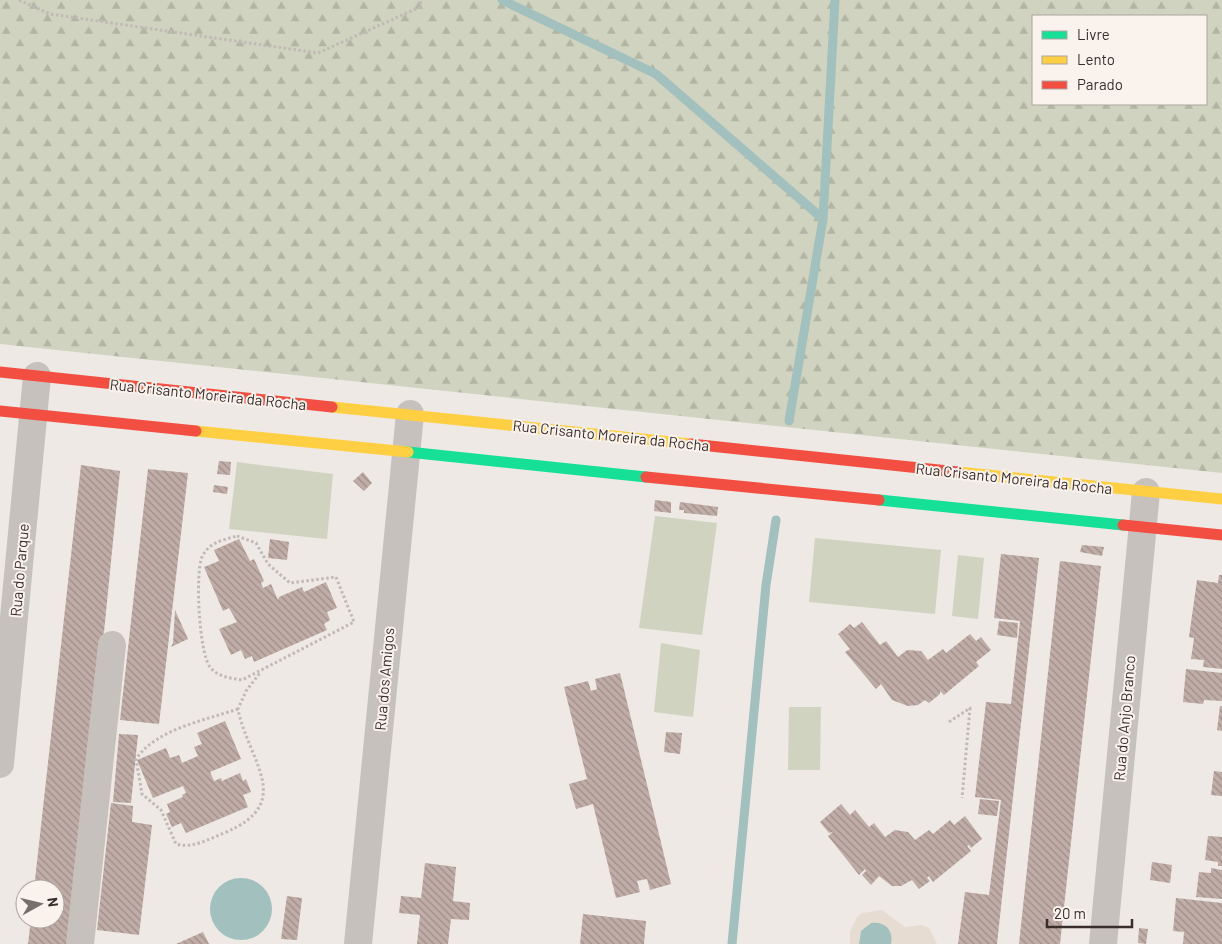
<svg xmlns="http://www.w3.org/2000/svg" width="1222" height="944" font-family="Barlow,sans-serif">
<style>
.forest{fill:url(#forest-firs);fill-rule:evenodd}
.pitch{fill:#d0d3bf}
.plaza{fill:#e7dcd2}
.water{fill:#a1c0be}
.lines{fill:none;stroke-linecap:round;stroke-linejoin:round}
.stream{stroke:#a1c0be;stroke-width:9}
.building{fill:url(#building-back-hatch)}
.path{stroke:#c0b9b5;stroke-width:3;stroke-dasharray:2.5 2.5;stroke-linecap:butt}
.street{stroke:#c7c1bd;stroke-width:28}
.fast{stroke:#16e098;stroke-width:11}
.slow{stroke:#ffcf43;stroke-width:11}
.jam{stroke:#f24e42;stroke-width:11}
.labels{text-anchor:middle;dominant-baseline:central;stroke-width:4;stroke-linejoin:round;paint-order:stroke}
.street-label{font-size:15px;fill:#392e2b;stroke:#faf3ed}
</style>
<defs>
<pattern id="forest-firs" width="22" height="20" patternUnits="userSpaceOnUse" patternTransform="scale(1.25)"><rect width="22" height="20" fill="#d0d3bf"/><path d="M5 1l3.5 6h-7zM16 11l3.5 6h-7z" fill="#b3b5a4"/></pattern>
<pattern id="building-back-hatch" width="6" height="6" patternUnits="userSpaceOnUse" patternTransform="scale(1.25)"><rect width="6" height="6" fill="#c1ada7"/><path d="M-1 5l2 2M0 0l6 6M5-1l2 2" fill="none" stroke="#9e8d88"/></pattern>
</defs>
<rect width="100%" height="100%" fill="#eee9e4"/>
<path class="forest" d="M0,0H1222V473L0,344ZM1033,16H1206V104H1033Z"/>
<path class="pitch" d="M237,462L333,474L327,539L229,529Z
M655,516L717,523L702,635L639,628Z
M815,538L941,550L935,614L809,602Z
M958,555L984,558L978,619L952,616Z
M661,643L700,650L693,717L654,712Z
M789,707H821L820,770H788Z"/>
<path class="plaza" d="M882,910L905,927L922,925L929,928L937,944H891L890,930L884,925L875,923H871L860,936L859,944H850V931L857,917L862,913Z"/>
<path class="water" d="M210 909a31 31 0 1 1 62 0a31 31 0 1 1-62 0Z
M871,923C885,921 894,930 891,944H859L861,931Z"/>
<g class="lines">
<path class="stream" d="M502,0L656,74L823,219L789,421
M823,219L835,0
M732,944L766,585L776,520"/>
</g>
<path class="building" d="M219,461L231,462L230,475L217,474Z
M81,465L120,471L73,944H28L31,919H55V889H34Z
M148,469L188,473L159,724L120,720Z
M363,472L372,483L364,491L353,481Z
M214,485L228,487L227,494L213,492Z
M655,500L671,502V513L654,511Z
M680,502L718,507L717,516L684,513V510H679Z
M239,539L250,561L254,559L264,581L261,583L263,588L271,584L278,600L279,597L302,587L304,592L326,582L337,608L327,612L330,620L324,624L327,630L254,662L252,656L245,659L241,650L231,655L219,629L237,622L229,608L223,611L204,567L219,561L214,550Z
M270,539L289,542L287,560L268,558Z
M1082,545L1104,547L1102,556L1080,552Z
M1001,554L1039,558L997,944H958L965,892L989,895L1001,800L975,797L986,702L1011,704L1020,621L994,618Z
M1060,561L1101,566L1060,944H1019Z
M1219,575H1222V669L1203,667L1204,660L1191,659L1194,638L1189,637L1197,580L1218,583Z
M175,610L188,639L171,647L173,643Z
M999,621L1018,623L1017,638L997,635Z
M862,622L880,645L886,641L898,657L907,650L921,651L928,660L943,649L946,653L970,634L976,641L981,637L991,650L976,662L979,666L944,695L940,691V694L929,703L925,700L918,705L908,706L892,700L881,684L876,689L845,652L850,649L838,634L850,624L854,628Z
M1186,669L1222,673V701L1204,700L1203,704L1183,702Z
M620,673L671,884L650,890L647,879L637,881L640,892L616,898L593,804L576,809L569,784L587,779L564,687L588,681L591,691L597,689L595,679Z
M1220,706H1222V731L1217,730Z
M225,721L241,759L210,772L214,781L221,778L222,781L240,773L243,781L246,779L251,792L243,795L248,807L186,833L181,823L172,827L166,814L170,812L167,804L183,797L182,795L186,793L183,786L153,798L137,760L166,748L170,758L179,755L182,763L198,756L194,747L202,744L197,733Z
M666,732L682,733L680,754L664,752Z
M119,734L138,735L131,803L113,802Z
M1214,771L1222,772V796L1211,795Z
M980,799L999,801L997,816L978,814Z
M111,803L133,806L132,822L152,825L139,935L97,930Z
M841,804L850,815L855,810L869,827L874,823L885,837L895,830L908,832L915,840L929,830L933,834L950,820L954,825L965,816L982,839L971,848L969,845L967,846L971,851L933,882L929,876L927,878L930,881L919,889L912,880L901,886H892L879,876L871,885L862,875L866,871L865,869L859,875L828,836L833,832L829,833L820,822Z
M1208,836L1222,837V866H1218V862L1205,860Z
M1152,862L1172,865L1170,883L1150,880Z
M425,863L456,867L453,901L470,903L469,920L451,919L448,944H417L420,915L399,913L401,896L421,898Z
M1211,868L1222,870V899L1196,897L1199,872L1211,873Z
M287,896L302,898L297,940L281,939Z
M1176,898L1222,903V944H1183L1184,932L1173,931Z
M583,914L646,921L644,944H580Z
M1139,928L1148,929L1146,944L1138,943Z
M203,932L209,944H176Z"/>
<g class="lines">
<path class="path" d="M19,0L50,14L318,53L420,7L421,0
M237,536L256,543L268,564L290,583L336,577L354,622L242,680C230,678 218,677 210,667C199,653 195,573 202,557C209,542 223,540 237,536Z
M238,709C206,720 156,729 136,759L142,794L161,810L176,844C192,849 209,839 224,833C297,803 248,761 238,709L246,691L260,673
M949,722L970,708L962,798"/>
<path class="street" d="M0,764L37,376
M80,944L112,645
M358,944L410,414
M1103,944L1146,492"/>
<path class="fast" d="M408,452L646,477
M879,500L1123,525"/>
<path class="slow" d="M332,407L691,444
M196,431L408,452
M958,472L1222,499"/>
<path class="jam" d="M0,372L332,407
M0,411L196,431
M691,444L958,472
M646,477L879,500
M1123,525L1222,535"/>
</g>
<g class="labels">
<g class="street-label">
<text transform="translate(208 394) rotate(6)">Rua Crisanto Moreira da Rocha</text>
<text transform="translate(611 435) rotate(6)">Rua Crisanto Moreira da Rocha</text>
<text transform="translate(1014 478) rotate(6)">Rua Crisanto Moreira da Rocha</text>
<text transform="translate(19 570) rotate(-85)">Rua do Parque</text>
<text transform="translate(384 679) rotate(-85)">Rua dos Amigos</text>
<text transform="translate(1124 718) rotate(-85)">Rua do Anjo Branco</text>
</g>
</g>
<rect x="1032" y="15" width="175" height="90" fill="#faf3ed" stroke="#ada49f"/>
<rect x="1042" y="31" width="25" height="8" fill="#16e098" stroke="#ada49f"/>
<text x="1077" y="40" font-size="15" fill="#392e2b">Livre</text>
<rect x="1042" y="56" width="25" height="8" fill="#ffcf43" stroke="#ada49f"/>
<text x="1077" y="65" font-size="15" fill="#392e2b">Lento</text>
<rect x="1042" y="81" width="25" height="8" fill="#f24e42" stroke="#ada49f"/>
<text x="1077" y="90" font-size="15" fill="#392e2b">Parado</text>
<g transform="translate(40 904) rotate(82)"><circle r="24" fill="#faf3ed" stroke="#ada49f"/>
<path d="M0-4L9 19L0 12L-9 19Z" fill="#786f6c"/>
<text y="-8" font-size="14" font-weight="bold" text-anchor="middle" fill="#392e2b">N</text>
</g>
<path d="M1047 919v8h85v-8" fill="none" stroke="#392e2b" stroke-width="2.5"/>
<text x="1054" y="919" font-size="15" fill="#392e2b" stroke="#faf3ed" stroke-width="4" paint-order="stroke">20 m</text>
</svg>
